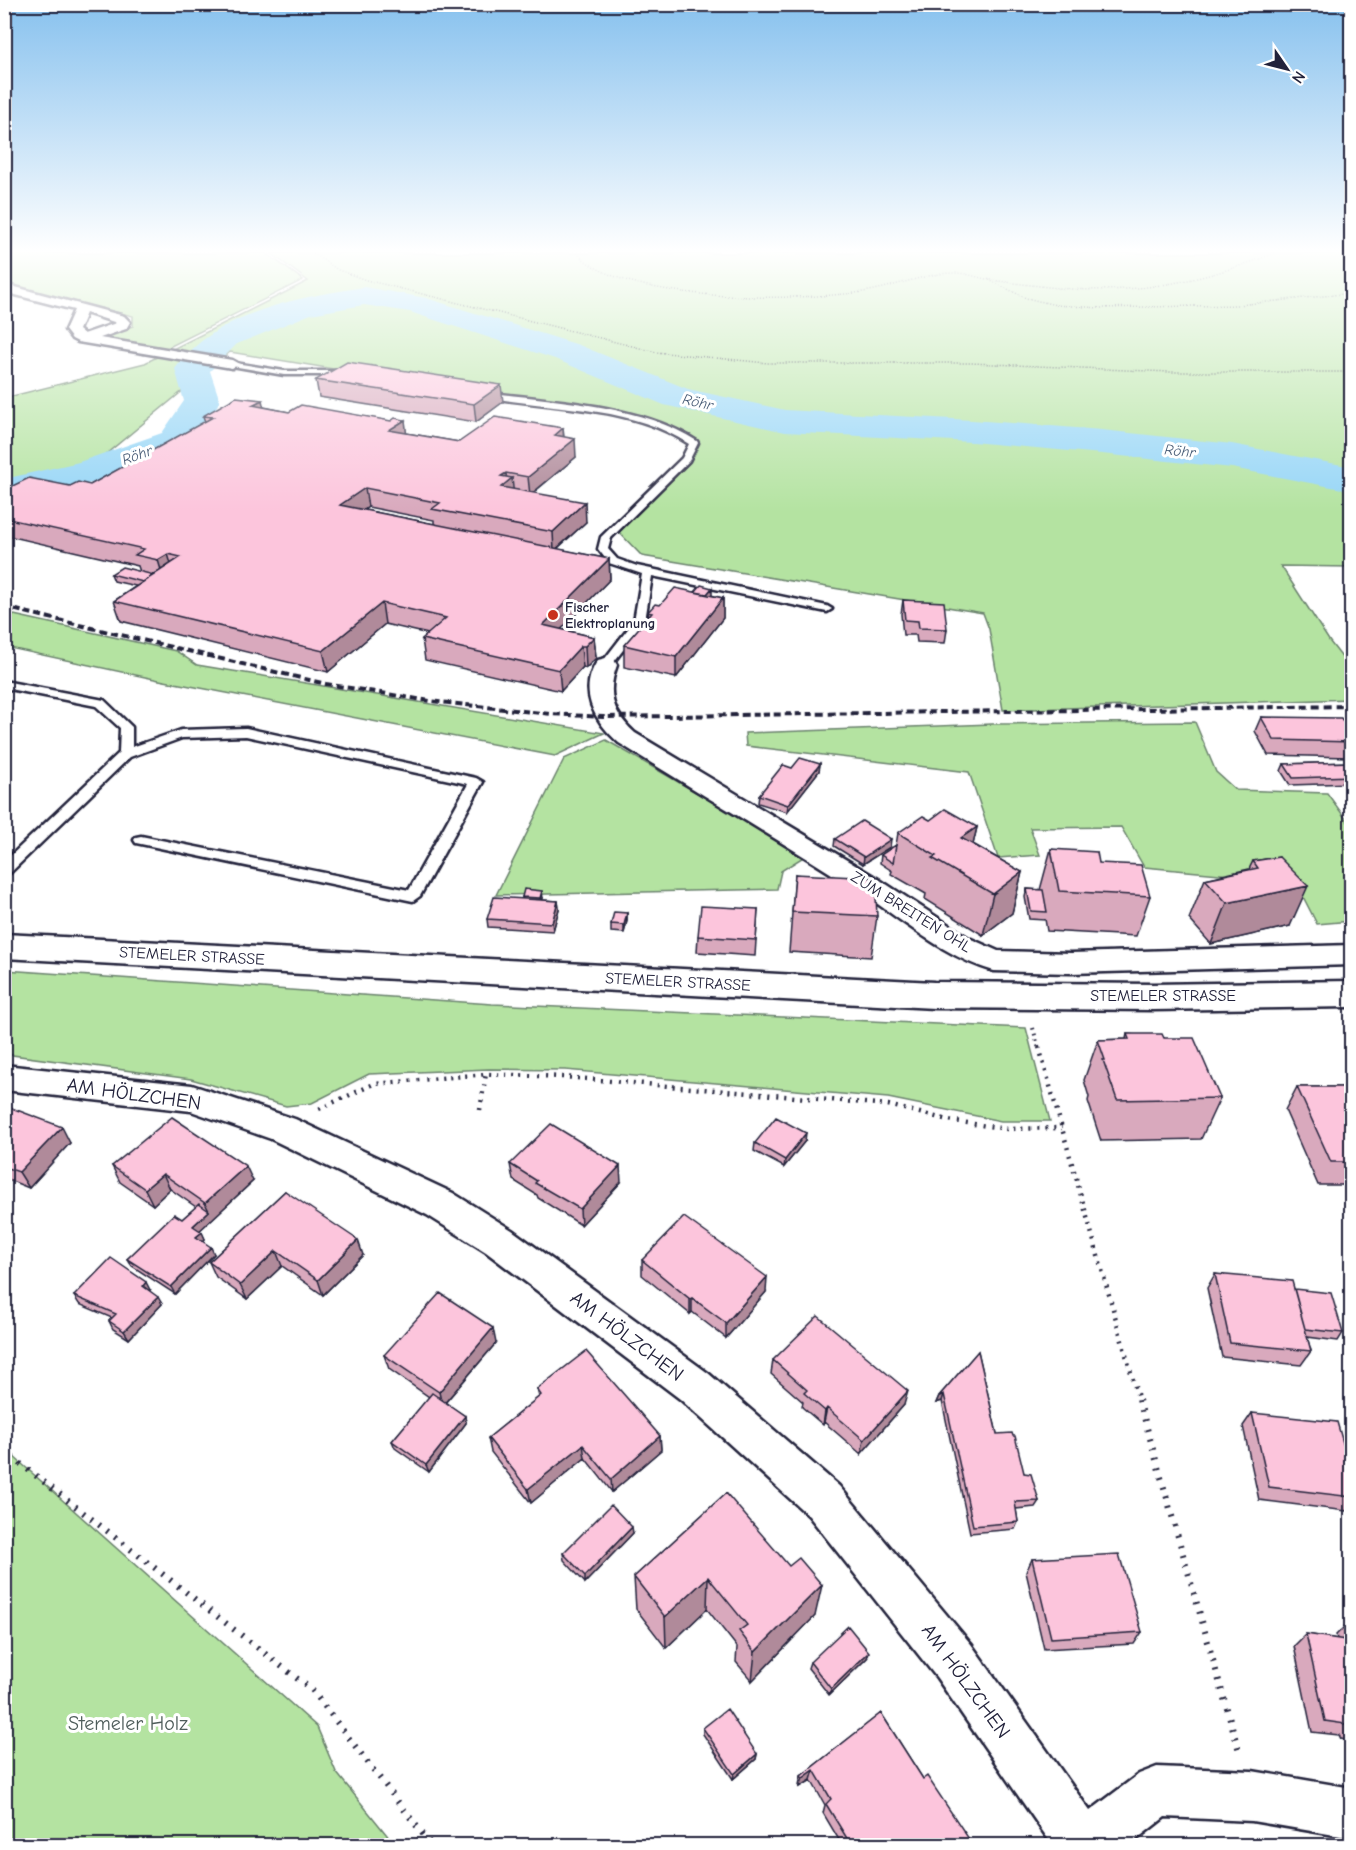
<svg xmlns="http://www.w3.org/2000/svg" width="1356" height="1850" font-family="'Comic Neue',sans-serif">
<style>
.green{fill:#b4e3a1;stroke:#6b826e;stroke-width:1.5}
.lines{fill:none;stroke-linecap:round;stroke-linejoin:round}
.river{fill:#95d5f6;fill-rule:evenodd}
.lane-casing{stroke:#22223b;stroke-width:5}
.street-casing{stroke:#22223b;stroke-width:5}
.secondary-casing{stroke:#22223b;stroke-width:5}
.path-far3{stroke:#22223b;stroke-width:1.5;stroke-dasharray:1 2;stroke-linecap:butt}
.path-far2{stroke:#22223b;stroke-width:4;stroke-dasharray:1.5 4.5;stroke-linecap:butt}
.path-far1{stroke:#22223b;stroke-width:4.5;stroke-dasharray:2 6;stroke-linecap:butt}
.path{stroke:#22223b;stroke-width:6;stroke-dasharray:2 8;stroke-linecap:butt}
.lane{fill:#fff;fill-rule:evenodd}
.street{fill:#fff;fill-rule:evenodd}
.secondary{fill:#fff;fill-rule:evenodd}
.rail{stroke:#22223b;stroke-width:4;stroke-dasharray:7 4;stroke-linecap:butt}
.wall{fill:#d9a9bd;stroke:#22223b;stroke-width:1.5;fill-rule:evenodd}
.shaded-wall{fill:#b08a9a;stroke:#22223b;stroke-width:1.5}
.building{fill:#fcc5dc;stroke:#22223b;stroke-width:1.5}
.poi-dot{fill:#c8321e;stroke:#fff;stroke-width:2}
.labels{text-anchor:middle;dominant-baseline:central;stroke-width:6;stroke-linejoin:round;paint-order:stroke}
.far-poi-label{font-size:14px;font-weight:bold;fill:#22223b;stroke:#fff;text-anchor:start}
.far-water-label{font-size:15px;font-style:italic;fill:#445873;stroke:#fff}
.street-label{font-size:16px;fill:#22223b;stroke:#fff}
.near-street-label{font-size:20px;fill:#22223b;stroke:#fff}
.near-park-label{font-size:20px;fill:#4e5c5a;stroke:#fff}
</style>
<rect width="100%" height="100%" fill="#fff"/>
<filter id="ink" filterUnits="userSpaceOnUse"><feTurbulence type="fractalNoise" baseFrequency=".0167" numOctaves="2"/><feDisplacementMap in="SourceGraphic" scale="12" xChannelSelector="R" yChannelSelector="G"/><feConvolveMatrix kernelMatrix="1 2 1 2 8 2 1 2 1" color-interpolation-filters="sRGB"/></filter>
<g filter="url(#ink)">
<path class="green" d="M5,253H266L303,280L165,349L109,340L107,335L133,326V316L5,285Z
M271,253H1351V567L1281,566L1330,642L1351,669V699L1003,710L989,629L983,613L642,556L614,527L696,450L661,423L230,352L84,472L5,494L4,398L145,363L308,281Z
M5,613L176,651L197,665L604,733L555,756L159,680L5,647Z
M1195,722L1216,772L1236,790L1327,793L1351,826V921L1317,924L1295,881L1144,867L1121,827L1030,828L1040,855L998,858L969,772L746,746L745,733L992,724Z
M606,740L805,856L781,871L777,889L496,895L564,759Z
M5,970L492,1004L1026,1028L1050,1121H1001L888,1098L565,1070L489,1069L369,1074L312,1103L286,1106L191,1079L5,1054Z
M4,1448L317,1727L336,1772L395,1845H5Z"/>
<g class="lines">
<path class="river" d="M364,287L426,298L579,345L688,389L785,410L972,420L1102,430L1232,444L1352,467V491L1232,468L1102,454L972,442L785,432L664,405L555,359L410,312L364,305L311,314L237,344L210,371L220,401L190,449L104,480L4,503V479L79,462L162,433L184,401L175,369C214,312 300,297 364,287Z"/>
<g class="lane-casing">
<path id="lane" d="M229,362L284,371H348L352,373L348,375H284L232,366H229Z
M485,392C552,401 640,404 697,441L698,443L689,461L611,538L608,549L617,559L637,566L827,606L832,609L827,612L652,576L645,621L610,667H602L600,665L634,621L642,574L609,563L598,549L601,537L682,458L689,444C629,404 550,410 482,396L481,394Z
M4,681L104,700L132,727V747L181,730L246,728L476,778L483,782L420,896L413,901L136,843L134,840L136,837L141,836L409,890L468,784L246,736L182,738L130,757L9,874L4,876V862L119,753L120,728L96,706L4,688Z"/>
</g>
<g class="street-casing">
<path id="street" d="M4,284L124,316L130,322L126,329L100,338L232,360L239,364L232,368L78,342L72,339L65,330L74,310L4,292ZM86,313L114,322L116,323L84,334L79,330Z
M606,658L614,660L617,665C606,694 613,713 635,733L880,880L969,938L998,951L1071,953L1352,945V965L1071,973L994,971C944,957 903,920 860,892C781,841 699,793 619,743C594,721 577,691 598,660Z
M4,1065L192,1085L204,1089L295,1119L453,1193L512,1230L708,1373L839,1486L971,1644L1090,1811L1139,1774L1157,1767L1252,1771L1352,1788V1838L1252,1821L1165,1817L1128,1846H1053L937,1678L809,1516L680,1399L486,1252L427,1215L271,1139L191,1111L4,1090Z"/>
</g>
<g class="secondary-casing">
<path id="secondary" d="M4,934L934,982L1153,984L1352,981V1007L1153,1010L934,1008L4,958Z"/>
</g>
<path class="path-far3" d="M313,253L338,270L366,280L656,352L767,363H971L1170,372H1352
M577,253C622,304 798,301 862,292C894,288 923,273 955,273C966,273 976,277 986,279C1004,282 1022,284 1040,286C1125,297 1196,284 1275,253
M989,280L1026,298L1056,305L1100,308L1238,305L1352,293"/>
<path class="path-far2" d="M1033,1028L1039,1049"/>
<path class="path-far1" d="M1039,1047L1139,1401
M319,1109L374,1084L486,1074L564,1077L888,1105L948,1120L1007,1129L1062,1128
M480,1110L486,1074"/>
<path class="path" d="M1139,1400L1239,1751
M4,1451L312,1690L432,1846"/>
<use href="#lane" class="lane"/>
<use href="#street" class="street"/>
<use href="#secondary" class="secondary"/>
<path class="rail" d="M4,607L326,684L430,701L551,714L603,717L1352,706"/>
</g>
<path class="wall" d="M316,380L503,402L476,422L319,397Z
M264,407L289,412L391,421L405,420L406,433L459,442L563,428L564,437L576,457L533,493L586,522L557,549L609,559L610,579L561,629L594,637L596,658L586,668L583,667L561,691L425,660L422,639L428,634L385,624L328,672L121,621L114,601L136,586L114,581L111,574L140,572L138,566L4,535V490L90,485L205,422L203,416ZM368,507L434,520V524L364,510Z
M1352,570V588L1347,582Z
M712,588L711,595L723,598V618L676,678L624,667V645L649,617L648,612L695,592Z
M903,600L947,629L945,643L917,642L916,635H903L901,614Z
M1261,717L1352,735V762L1349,757L1268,755L1255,731Z
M1352,762V783L1290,785L1281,771L1284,764Z
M820,764L819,771L787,812L758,803L759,795L792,768Z
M930,820L977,827L973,844L1022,872L1012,913L983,935L925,899L926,894L891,874L892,871L880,863L881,855L896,845L898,833Z
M835,839L890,847L863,864L834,846Z
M1051,849L1099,863L1150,896L1136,936L1047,931L1045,919V920L1029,919L1025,897L1027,889L1040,890Z
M1279,857L1290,926L1211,944L1189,919L1205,879L1249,869L1253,861Z
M795,874L877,916L871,957L789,952Z
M522,897L543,898L542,900L558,901L559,909L553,931L488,927L487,919L522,899Z
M758,909L755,956L697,952L698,936Z
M627,913V921L624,933L611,932V924Z
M1127,1034L1164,1038L1220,1098L1201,1139L1101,1141L1088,1101L1089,1097L1084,1080L1098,1040L1126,1039Z
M1297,1087H1352V1204L1343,1185H1318L1285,1110Z
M4,1106L70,1143L29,1188L4,1178Z
M805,1141L784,1167L754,1151L755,1143Z
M510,1164L621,1182L581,1225L538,1198L537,1195L513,1180Z
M112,1166L253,1181L200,1230L205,1239L203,1242L214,1254L175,1294L132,1266L127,1259L182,1219L196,1207L170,1189L153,1205L120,1182Z
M285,1191L363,1255L323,1295L282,1266L247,1299L216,1277L209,1262Z
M642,1260L766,1292L726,1338L692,1312L690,1314L642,1275Z
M1215,1274L1294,1289L1343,1333L1338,1341L1307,1337L1311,1351L1301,1365L1222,1357L1207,1288Z
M1352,1279V1306L1346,1288Z
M150,1290L149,1291L162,1304L129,1339L113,1329L109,1321L112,1318L79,1304L74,1296Z
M496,1343L445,1403L465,1416L466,1423L429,1472L395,1448L392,1441L429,1397L389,1369L384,1355Z
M978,1351L997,1434L1024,1473L1039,1501L1035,1507L1016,1509L1018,1522L1015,1529L970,1533L942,1401L936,1403L939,1396Z
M773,1360L904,1405L861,1454L824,1422L823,1425L802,1407L803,1402L771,1374Z
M537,1389L660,1436L661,1450L612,1492L585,1458L531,1503L491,1452L488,1438L539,1397Z
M1252,1413L1352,1474V1505L1346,1511L1259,1500L1243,1426Z
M726,1493L815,1616L752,1681L736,1662L737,1647L707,1609L666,1648L636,1609L634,1577Z
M633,1533L585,1583L564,1560L563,1553Z
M1032,1559L1142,1632L1134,1644L1044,1649L1026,1572Z
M1348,1623H1352V1741L1341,1739L1339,1735L1312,1732L1294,1646L1306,1634L1337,1639L1336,1635Z
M867,1658L829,1695L808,1668L810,1662Z
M881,1713L923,1779L968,1845H842L823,1813L825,1805L811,1780L800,1787L799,1785L801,1776Z
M703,1728L757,1754L756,1759L733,1779L703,1734Z"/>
<path class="shaded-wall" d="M501,385L503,402L476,422L474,404Z
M262,400L266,418L252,405Z
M405,420L407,438L389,430Z
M563,428L564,446L555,435Z
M575,439L576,457L530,495L528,477Z
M506,473L507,482L512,478L514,497L501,487V476Z
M365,488L368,507L344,525L340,505Z
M585,502L586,522L554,551L553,532Z
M168,554L174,574L164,580L158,560Z
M609,559L610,579L545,646L543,625Z
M712,588V595L703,606V599Z
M723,598V618L676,678V657Z
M382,603L385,624L328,672L323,651Z
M594,637L596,658L586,668L585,646Z
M581,646L583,667L561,691L559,670Z
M820,764L819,771L787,812L788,805Z
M977,827L968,867L961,838Z
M891,839L890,847L863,864L864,857Z
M1022,872L1012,913L983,935L993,894Z
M1308,886L1290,926L1211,944L1227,903Z
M542,891L543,898L541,906L540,898Z
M558,901L559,909L553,931L552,923Z
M627,913V921L624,933V925Z
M62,1127L70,1143L29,1188L19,1172Z
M806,1133L805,1141L784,1167L785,1160Z
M246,1166L253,1181L196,1234L193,1226L209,1211L205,1203Z
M620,1166L621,1182L581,1225L580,1209Z
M163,1174L170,1189L153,1205L145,1189Z
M202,1232L205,1239L199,1245L196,1237Z
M358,1240L363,1255L323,1295L318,1280Z
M211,1247L214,1254L175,1294L171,1287Z
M276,1251L282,1266L247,1299L240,1285Z
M767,1277L766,1292L726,1338V1323Z
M146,1282L150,1290L147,1294L143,1286Z
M158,1297L162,1304L129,1339L124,1331Z
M692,1298V1312L690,1314V1299Z
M493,1328L496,1343L442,1406L439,1392Z
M908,1391L904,1405L861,1454L864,1440Z
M944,1394L942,1401L936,1403L939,1396Z
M827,1408L824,1422L823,1425L825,1411Z
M465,1416L466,1423L429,1472L426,1465Z
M660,1436L661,1450L612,1492L611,1479Z
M583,1445L585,1458L531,1503L528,1489Z
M632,1527L633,1533L585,1583V1576Z
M708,1577L707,1609L666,1648L665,1617Z
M822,1585L815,1616L752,1681L755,1652Z
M869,1652L867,1658L829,1695L831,1689Z
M757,1754L756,1759L733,1779L734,1774Z
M814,1770L811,1780L800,1787L803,1778Z"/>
<path class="building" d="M347,362L501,385L474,404L316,380Z
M236,397L262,400L252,405L289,412L301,405L391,421L395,418L405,420L389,430L459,442L495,417L563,428L555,435L575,439L528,477L506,473L501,476L512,478L501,487L585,502L553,532L432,509L440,503L365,488L340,505L609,559L543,625L594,637L585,646H581L559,670L422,639L446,618L382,603L323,651L114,601L181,557L168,554L158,560L135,555L144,549L4,518V490L29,478L70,486L78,482L90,485L213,417L203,416Z
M122,567L154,575L143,582L111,574Z
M701,585L712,588L707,594L695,592Z
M675,588L723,598L676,657L624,645L652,613L648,612L655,604L660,605Z
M903,600L944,602L947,629L919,628L918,621L905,620Z
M1261,717L1341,718L1352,735V742L1274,740Z
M800,758L820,764L788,805L759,795L783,765L792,768Z
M1352,762V776L1293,778L1284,764Z
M945,809L977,827L961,838L1022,872L993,894L932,858L936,856L898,833L923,816L930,820Z
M862,821L891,839L864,857L835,839Z
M896,845L893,863L881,855Z
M1051,849L1097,852L1099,863L1141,865L1150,896L1059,891Z
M1279,857L1308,886L1227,903L1205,879L1258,868L1253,861Z
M795,874L875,878L877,916L792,912Z
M524,889L542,891L540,898L522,897Z
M1027,889L1043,890L1047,912L1031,911Z
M494,897L558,901L552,923L487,919Z
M701,906L758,909L756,940L698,936Z
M614,912L627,913L624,925L611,924Z
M1127,1034H1162L1164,1038H1194L1220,1098L1117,1100L1103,1060H1105L1098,1040L1129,1039Z
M1297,1087H1352V1162H1331Z
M4,1106L9,1107L4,1112Z
M9,1107L62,1127L19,1172L4,1167V1112Z
M172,1117L246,1166L205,1203L163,1174L145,1189L112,1166Z
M776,1117L806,1133L785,1160L755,1143Z
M551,1124L620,1166L580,1209L535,1183L537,1181L510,1164Z
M285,1191L358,1240L318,1280L276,1251L240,1285L209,1262Z
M199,1204L209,1211L193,1226L202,1232L196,1237L211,1247L171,1287L127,1259L174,1214L182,1219Z
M684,1217L767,1277L726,1323L692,1298L690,1299L642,1260Z
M111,1258L146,1282L143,1286L158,1297L124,1331L109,1321L116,1314L74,1296Z
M1215,1274L1292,1281L1311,1351L1230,1343Z
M1294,1289L1331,1293L1343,1333L1305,1329Z
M440,1293L493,1328L439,1392L384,1355Z
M818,1316L908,1391L864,1440L827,1408L825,1411L804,1393L807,1390L773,1360Z
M586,1351L660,1436L611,1479L583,1445L528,1489L488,1438L541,1395L537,1389Z
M978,1351L997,1434L1012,1433L1013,1436H1015L1024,1473L1031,1474L1039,1501L1015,1502L1018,1522L973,1526L944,1394L939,1396Z
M432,1393L465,1416L426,1465L392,1441Z
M1252,1413L1337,1422L1352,1474V1497L1269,1487Z
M726,1493L789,1566L799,1558L822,1585L755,1652L739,1631L747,1625L708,1577L665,1617L634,1577Z
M611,1505L632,1527L585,1576L563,1553Z
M1119,1554L1142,1632L1051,1638L1032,1559Z
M1348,1623H1352V1635Z
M848,1626L869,1652L831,1689L810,1662Z
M1306,1634L1352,1641V1725L1325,1721Z
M727,1709L757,1754L734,1774L703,1728Z
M881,1713L923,1779L927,1776L971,1842L967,1845H851L826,1804L831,1799L814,1770L803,1778L801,1776Z"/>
</g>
<linearGradient id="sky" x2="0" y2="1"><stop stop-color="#87c1ee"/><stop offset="0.49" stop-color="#fff"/><stop offset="1" stop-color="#fff" stop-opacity="0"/></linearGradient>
<rect width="1356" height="512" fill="url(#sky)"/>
<circle class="poi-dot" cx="553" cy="615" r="6"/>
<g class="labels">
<g class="far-poi-label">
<text x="565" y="607">Fischer<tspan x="565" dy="16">Elektroplanung</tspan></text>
</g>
<g class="far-water-label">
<text transform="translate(698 402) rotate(13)">Röhr</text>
<text transform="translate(1180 451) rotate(6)">Röhr</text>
<text transform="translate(137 455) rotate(-20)">Röhr</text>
</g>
<g class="street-label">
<text transform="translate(911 912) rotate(32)">ZUM BREITEN OHL</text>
<text transform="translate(192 956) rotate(3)">STEMELER STRASSE</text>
<text transform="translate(678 982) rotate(3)">STEMELER STRASSE</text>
<text x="1163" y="996">STEMELER STRASSE</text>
</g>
<g class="near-street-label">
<text transform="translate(134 1094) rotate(8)">AM HÖLZCHEN</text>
<text transform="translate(627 1336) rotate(37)">AM HÖLZCHEN</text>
<text transform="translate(966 1681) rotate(54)">AM HÖLZCHEN</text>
</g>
<g class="near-park-label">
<text x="128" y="1723">Stemeler Holz</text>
</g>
</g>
<rect width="1356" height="1850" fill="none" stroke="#fff" stroke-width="24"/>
<rect x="12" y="12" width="1332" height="1826" fill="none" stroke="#22223b" stroke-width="2" filter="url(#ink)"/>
<g transform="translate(1287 69) rotate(125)" stroke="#ffffff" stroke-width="4.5" paint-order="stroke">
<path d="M0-4.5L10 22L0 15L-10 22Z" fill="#22223b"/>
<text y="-9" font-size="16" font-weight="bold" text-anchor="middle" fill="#22223b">N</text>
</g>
</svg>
